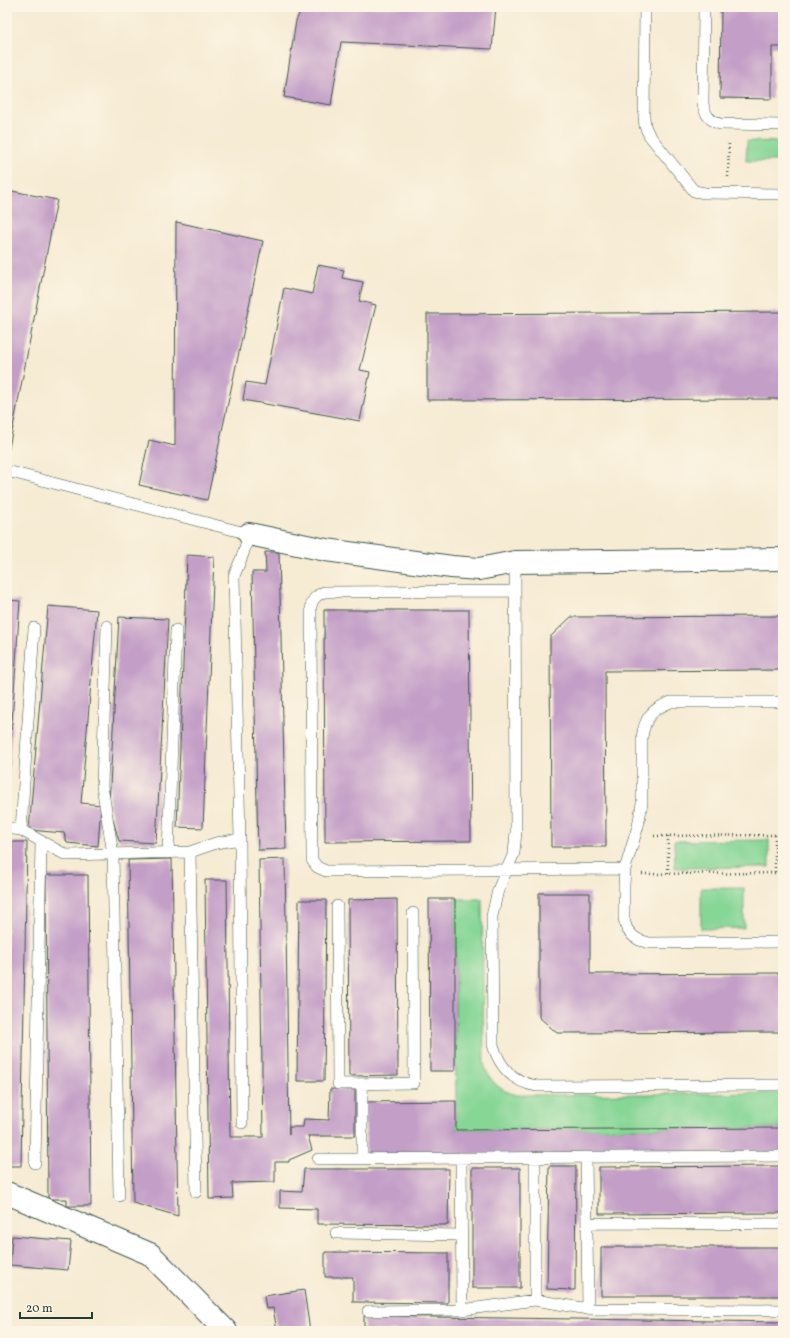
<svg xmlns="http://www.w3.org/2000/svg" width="790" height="1338" font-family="Vollkorn,serif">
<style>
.green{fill:#86d696;stroke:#528a65}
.building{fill:#c39ec7}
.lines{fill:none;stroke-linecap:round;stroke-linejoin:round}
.service-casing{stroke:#3f574c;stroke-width:12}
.minor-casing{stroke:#3f574c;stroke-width:24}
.path{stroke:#3f574c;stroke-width:2.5;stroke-dasharray:1 3;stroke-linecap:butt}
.service{stroke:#fff;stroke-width:11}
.minor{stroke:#fff;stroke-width:22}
</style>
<rect width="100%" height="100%" fill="#fcf5e5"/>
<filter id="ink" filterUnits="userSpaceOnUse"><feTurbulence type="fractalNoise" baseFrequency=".025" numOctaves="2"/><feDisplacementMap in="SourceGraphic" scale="8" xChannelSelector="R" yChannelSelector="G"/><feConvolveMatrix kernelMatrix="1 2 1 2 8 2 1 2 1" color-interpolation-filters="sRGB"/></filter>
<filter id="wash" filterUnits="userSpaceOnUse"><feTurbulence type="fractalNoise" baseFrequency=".012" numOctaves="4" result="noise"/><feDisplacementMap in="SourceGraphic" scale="16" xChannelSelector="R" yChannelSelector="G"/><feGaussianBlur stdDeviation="0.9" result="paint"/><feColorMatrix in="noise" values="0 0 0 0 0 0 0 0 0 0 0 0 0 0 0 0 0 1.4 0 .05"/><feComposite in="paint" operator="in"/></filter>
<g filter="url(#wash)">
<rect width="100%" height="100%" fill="#f6ebd3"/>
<path class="green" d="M747,141L783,142V161H746Z
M769,840V867L675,868L674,841Z
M701,888H744V928L701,929Z
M455,899H482L484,1064C489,1081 499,1090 516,1095L783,1093V1128L456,1130Z"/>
<g id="blocks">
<path class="building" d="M302,7H496L492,49L341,42L331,105L284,97L296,21Z
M721,7H783V47H772V99L720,98Z
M7,190L57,200L8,453H7Z
M176,222L263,241L207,500L139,485L149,440L175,446Z
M318,265L344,270L342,278L363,282L359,301L376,305L360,370L370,372L360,421L243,400L246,382L265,385L284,288L312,294Z
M783,312V399L427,400V314Z
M265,552H279L286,849L258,850L252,572H266Z
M187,555L214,557L203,828L177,827Z
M7,600L20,601L8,783H7Z
M48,606L97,610L81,803L101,805L98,846L67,843L64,833L29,830Z
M324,610H469L471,841L325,842Z
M783,616V670L605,671L606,847H551L550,637L571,617Z
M119,617L168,619L156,843L119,841L109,805Z
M7,842H27L21,1166H7Z
M172,859L178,1216L133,1203L128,860Z
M285,859L289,1135V1127H303L304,1119L329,1120L330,1089L355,1090V1136H308L312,1150L289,1160V1162H275V1182L232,1183L233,1198L209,1199L205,880H227L230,1137H263L259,860Z
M46,875H88L91,1206H67V1199H48Z
M539,893H590V974L783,973V1032L557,1033L539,1017Z
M397,899L398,1075L349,1076L348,900Z
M429,899H455V1071H430Z
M299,900H326L324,1081H297Z
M456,1101V1130L783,1128V1153L366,1156L365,1102Z
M549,1166H576L575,1290L547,1289Z
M783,1166V1213L599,1214V1167Z
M472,1168H520V1288H472Z
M304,1169H449L448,1225L317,1224V1209L280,1208V1191L302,1192Z
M12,1236L71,1241L68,1270L10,1265Z
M601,1247H783V1296H601Z
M325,1252L448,1253V1303L353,1302V1277H325Z
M304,1290L310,1331H277L273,1308L266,1309L264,1296Z
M364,1316L783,1322V1331H364Z"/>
</g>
</g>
<g filter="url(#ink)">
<use href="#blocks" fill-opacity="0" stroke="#3f574c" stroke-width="1"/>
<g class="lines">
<g class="service-casing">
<path id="service" d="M645,7L644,117L645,126L649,135L694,191L705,193L783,194
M704,7L703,104C705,115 710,121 720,124L783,125
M7,471L249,534L243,554L234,576L240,839L216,843L190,852L66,855L21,830L7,828
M515,562L516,832L514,853L498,890L492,916L493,1045C500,1068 513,1082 537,1086L783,1085
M515,591L324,592C317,595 313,598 311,606L312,860L317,867L326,871L625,869
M107,626L102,786L113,854L119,1196
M783,702H671C652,709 645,717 642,737V803L638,826L625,869L624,885V919L627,929L633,936L639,940L649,943L783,942
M21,830L34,628
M240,839L242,1123
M190,852L196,1192
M168,853L176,630
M337,906L338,1084L414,1083L413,913
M362,1084V1158
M586,1157L588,1309
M461,1158L462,1310
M318,1159L783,1156
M35,1163L41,842
M587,1223L783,1224
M336,1233L462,1235
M535,1300V1157
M368,1311L462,1310L535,1300L588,1309L783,1310"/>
</g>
<g class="minor-casing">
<path id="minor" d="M249,534L326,550L452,567L479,569L515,562L783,559
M7,1193L150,1254L226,1331"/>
</g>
<path class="path" d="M728,177L729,142
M775,835V873
M654,836L783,835
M668,836V874
M642,874L783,873"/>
<use href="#service" class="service"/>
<use href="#minor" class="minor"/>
</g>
</g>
<rect width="790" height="1338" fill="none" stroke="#fcf5e5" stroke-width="24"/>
<path d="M20 1312v6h72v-6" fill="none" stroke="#1f3d34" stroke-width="2"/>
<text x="26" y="1312" font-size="12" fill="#1f3d34" stroke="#fcf5e5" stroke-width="3" paint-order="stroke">20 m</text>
</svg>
